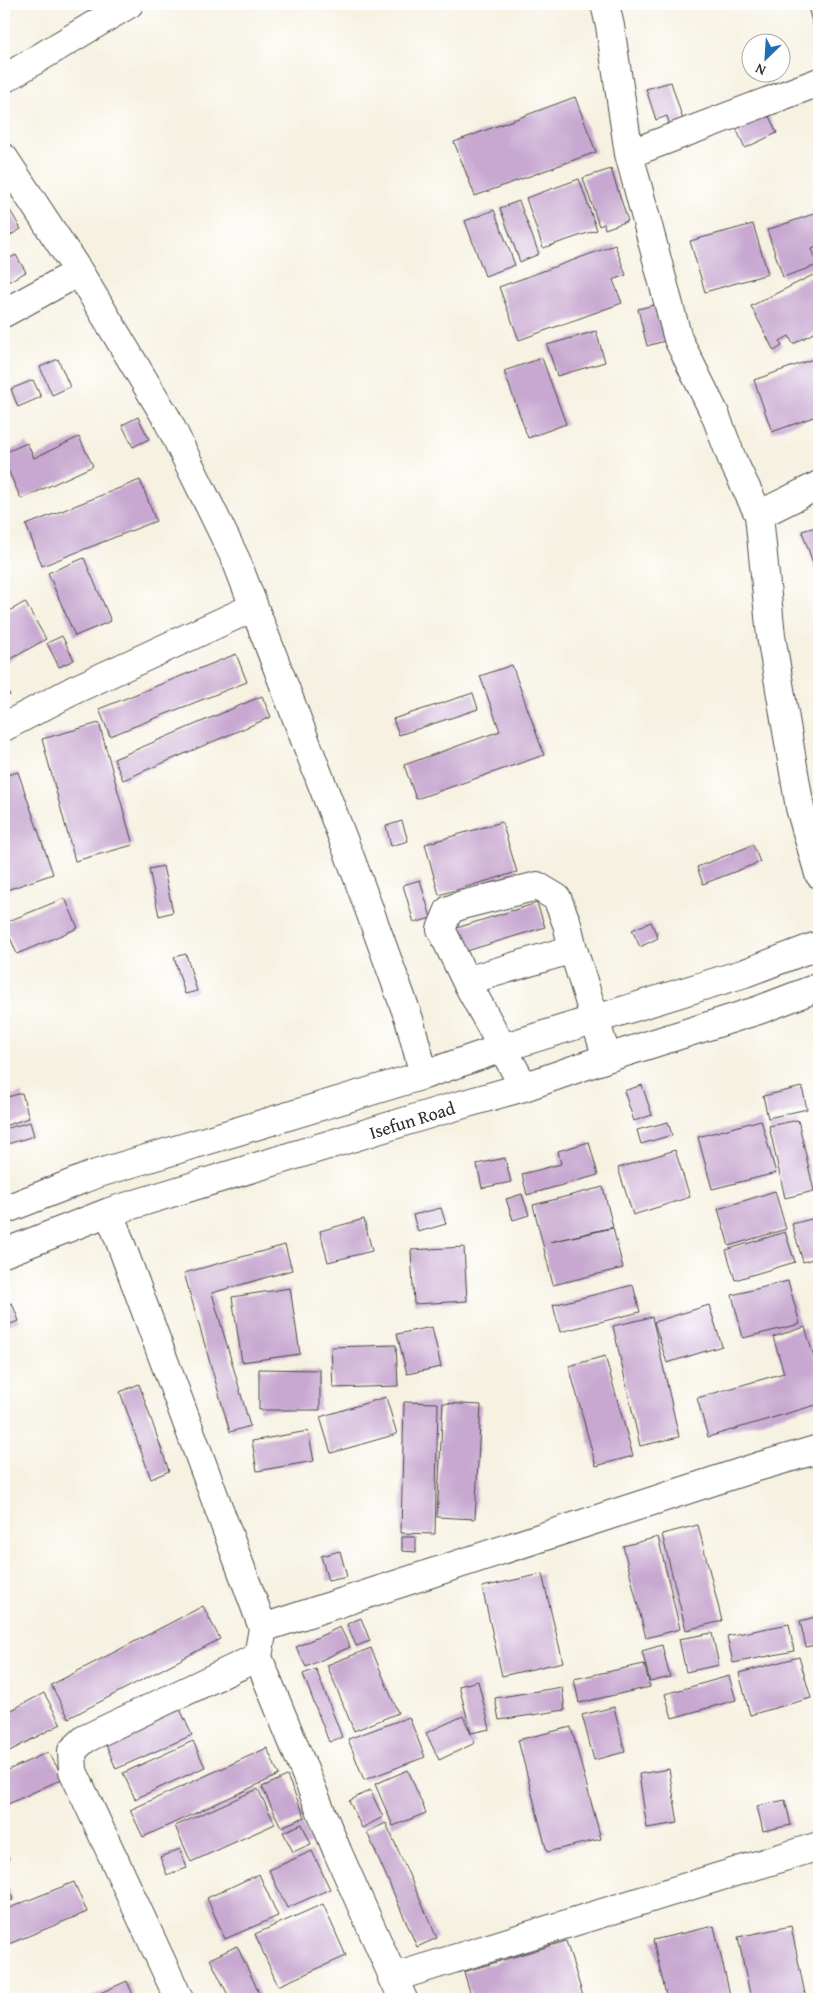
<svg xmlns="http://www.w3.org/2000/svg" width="823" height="2003" font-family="'Gentium Book Plus',serif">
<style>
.building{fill:#c8a8d0}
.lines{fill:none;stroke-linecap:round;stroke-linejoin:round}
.minor-casing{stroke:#494946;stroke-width:30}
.minor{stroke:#fff;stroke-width:28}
.labels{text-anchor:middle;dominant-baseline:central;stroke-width:5;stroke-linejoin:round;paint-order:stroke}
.street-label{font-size:18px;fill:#2b2b2b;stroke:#fff}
</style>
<rect width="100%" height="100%" fill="#fff"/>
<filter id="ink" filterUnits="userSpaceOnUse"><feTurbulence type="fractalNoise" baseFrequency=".02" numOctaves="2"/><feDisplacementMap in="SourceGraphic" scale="10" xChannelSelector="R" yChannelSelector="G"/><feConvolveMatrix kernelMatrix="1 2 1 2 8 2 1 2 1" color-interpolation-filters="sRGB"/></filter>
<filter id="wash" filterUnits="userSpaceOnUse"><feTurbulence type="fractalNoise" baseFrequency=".0096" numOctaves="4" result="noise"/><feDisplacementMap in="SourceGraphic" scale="20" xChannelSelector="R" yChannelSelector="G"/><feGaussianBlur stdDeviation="1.12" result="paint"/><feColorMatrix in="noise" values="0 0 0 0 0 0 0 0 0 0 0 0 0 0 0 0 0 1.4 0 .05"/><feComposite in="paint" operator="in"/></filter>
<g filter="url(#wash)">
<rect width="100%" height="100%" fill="#f6f1e1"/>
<g id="blocks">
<path class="building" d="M807,4H819V39L817,40Z
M671,82L684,123L670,126L667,116L656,120L646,89Z
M575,97L596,152L475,196L454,142Z
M767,112L777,133L745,148L735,126Z
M611,169L628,221L605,229L604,224L599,226L583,178Z
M579,179L597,230L543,248L526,198Z
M4,200L21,229L4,239Z
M519,201L539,254L520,262L500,208Z
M494,210L515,265L485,276L465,221Z
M819,212V246L812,249L818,265L783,277L767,230Z
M753,224L768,274L705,292L690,241Z
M615,245L626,275L613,280L622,303L519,340L499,287Z
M16,255L26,272L4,284V261Z
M813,275L819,287V330L793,344L789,336L780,341L782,346L774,351L751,306Z
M658,304L668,340L647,346L638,309Z
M596,331L605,362L557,376L547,345Z
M819,357V386L817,387L819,394V415L772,432L754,380Z
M542,358L566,424L528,438L504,371Z
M58,359L70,387L52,395L40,367Z
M33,380L41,397L18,407L11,389Z
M138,417L149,439L133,447L122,425Z
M79,437L93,466L21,499L4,461V453L27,443L34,458Z
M140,480L156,521L42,566L26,525Z
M819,526V581L802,531Z
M84,558L111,621L75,636L48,573Z
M25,602L46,639L6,662L4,658V614Z
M62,636L74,660L59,667L47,643Z
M236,654L247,682L110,736L99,709Z
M512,665L544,755L416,799L404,765L500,731L480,676Z
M4,684L10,695L4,699Z
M473,693L478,709L399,735L393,719Z
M262,696L271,717L123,780L114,759Z
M99,723L133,845L75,861L42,739Z
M18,772L53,874L4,891V776Z
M402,821L408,841L391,846L386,826Z
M502,822L517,872L439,895L425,844Z
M753,845L760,862L703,884L697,867Z
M163,866L173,912L159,916L149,869Z
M420,880L431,918L414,923L403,885Z
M65,898L78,928L17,954L4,923Z
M537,903L545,927L457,954L450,930Z
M651,922L658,938L640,947L632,930Z
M186,954L197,991L185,994L174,957Z
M642,1085L652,1115L634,1121L624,1091Z
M802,1087L807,1109L768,1118L763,1096Z
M22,1093L29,1118L4,1126V1098Z
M761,1120L776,1173L712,1189L698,1137Z
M798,1120L814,1191L785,1198L769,1126Z
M30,1122L34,1136L4,1145V1129Z
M668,1122L672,1135L641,1144L637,1130Z
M589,1142L598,1175L527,1195L522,1174L561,1164L558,1151Z
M675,1150L690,1197L633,1215L618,1168Z
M505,1158L511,1182L482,1188L477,1164Z
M603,1187L613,1227L550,1242L613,1228L623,1268L553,1285L533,1205Z
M775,1191L786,1229L729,1246L718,1209Z
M522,1194L529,1215L513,1220L506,1199Z
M441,1208L446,1224L418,1232L413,1215Z
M819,1217V1257L803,1262L792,1224Z
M364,1219L372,1251L328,1262L320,1231Z
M785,1232L795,1262L735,1280L726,1250Z
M285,1245L292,1270L212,1293L250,1426L230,1432L184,1273Z
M464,1247L467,1301L414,1304L411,1250Z
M819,1269V1285L815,1270Z
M788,1281L800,1324L743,1338L732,1295Z
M633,1285L640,1312L560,1332L553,1305Z
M290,1288L300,1354L242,1362L232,1297Z
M12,1303L19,1321L4,1326V1306Z
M709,1305L722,1346L667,1363L654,1322Z
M652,1317L679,1437L640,1446L613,1326Z
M432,1327L441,1367L407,1374L397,1334Z
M805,1327L819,1374V1404L708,1437L697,1398L784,1373L773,1337Z
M396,1345L398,1386L333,1388L331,1347Z
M605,1356L633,1456L596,1466L569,1366Z
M259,1369L320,1370V1410H259Z
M139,1384L169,1471L151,1479L120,1392Z
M386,1397L397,1434L331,1453L320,1417Z
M404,1402L438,1403L435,1534L401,1533Z
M443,1403L481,1405L475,1519L437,1517Z
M308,1431L314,1461L257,1471L252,1441Z
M698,1525L722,1621L686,1630L662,1534Z
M402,1537H416V1552L402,1551Z
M658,1537L680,1629L646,1638L623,1546Z
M340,1551L347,1577L328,1581L321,1556Z
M542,1574L563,1662L502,1676L482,1587Z
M203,1606L220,1639L69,1718L51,1685Z
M819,1616V1644L806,1647L800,1621Z
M361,1618L370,1641L356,1646L347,1624Z
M789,1624L794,1651L733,1663L727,1636Z
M340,1627L350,1647L306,1667L296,1647Z
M712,1633L719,1665L686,1672L679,1639Z
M662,1645L670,1677L650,1682L642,1651Z
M371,1648L398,1713L354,1731L327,1665Z
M799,1657L811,1698L750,1715L739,1673Z
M644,1664L650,1687L579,1703L574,1679Z
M316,1669L342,1737L329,1742L303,1674Z
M729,1676L736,1700L672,1718L665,1694Z
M478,1681L490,1729L471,1733L459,1686Z
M562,1687L565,1710L499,1720L495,1698Z
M44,1693L61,1724L4,1754V1714Z
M614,1707L625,1752L594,1760L582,1715Z
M180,1709L192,1735L116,1769L105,1742Z
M463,1716L475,1743L439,1760L426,1733Z
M409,1717L425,1757L364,1780L348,1739Z
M571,1727L601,1839L547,1852L518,1740Z
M193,1741L205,1767L135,1799L123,1773Z
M267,1748L279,1775L143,1837L130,1810Z
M48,1752L64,1778L4,1806V1772Z
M669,1769L678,1823L647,1828L639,1774Z
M408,1770L426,1813L393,1826L375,1784Z
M287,1776L305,1817L281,1827L262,1787Z
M258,1789L275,1824L191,1862L175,1826Z
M370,1790L383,1817L362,1828L349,1801Z
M785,1800L791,1825L763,1831L757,1806Z
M386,1823L437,1938L417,1947L367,1832Z
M302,1824L311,1844L293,1852L283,1832Z
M4,1845L9,1859L4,1861Z
M180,1849L187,1868L167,1875L160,1857Z
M312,1851L330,1889L287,1908L269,1870Z
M259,1874L278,1916L225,1939L207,1898Z
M4,1875L13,1900L4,1903Z
M74,1882L87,1912L4,1946V1910Z
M323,1904L346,1956L278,1986L255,1934Z
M714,1926L731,1999H667L653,1940Z
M791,1926L806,1999H751L738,1937Z
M566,1941L584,1999H472L464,1972Z
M237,1946L262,1999H230L210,1959Z
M127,1981L135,1999H87Z"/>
</g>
</g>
<g filter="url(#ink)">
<use href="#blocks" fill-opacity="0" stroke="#494946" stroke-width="1"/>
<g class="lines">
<g class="minor-casing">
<path id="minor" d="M605,4L610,26L629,154L678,339L715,414L732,459L759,515L771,636L800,808L819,874
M4,79L129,4
M629,154L819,82
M4,158L79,272L167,419L236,560L353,865L409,1019L424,1075
M4,313L79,272
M759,515L819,485
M4,727L76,689L254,607
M466,981L573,949
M524,1087L466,981L441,929L449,910L462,905L537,886L557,898L567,924L573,949L607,1058
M4,1210L96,1174L424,1075L502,1048L745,973L819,945
M109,1212L263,1628L258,1657L338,1853L403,1999
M4,1253L109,1212L436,1112L524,1087L607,1058L759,1010L819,987
M263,1628L757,1467L819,1449
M392,1978L819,1846
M179,1999L73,1771L72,1751L85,1739L258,1657"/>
</g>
<use href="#minor" class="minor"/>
</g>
</g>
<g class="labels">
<g class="street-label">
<text transform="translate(412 1120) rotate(-17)">Isefun Road</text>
</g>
</g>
<rect width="823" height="2003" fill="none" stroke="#fff" stroke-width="20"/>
<g transform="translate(766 58) rotate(205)"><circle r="24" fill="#ffffff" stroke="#aaaaaa"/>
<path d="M0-4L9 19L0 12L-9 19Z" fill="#1f6fb2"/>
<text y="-8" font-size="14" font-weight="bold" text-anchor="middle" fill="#2b2b2b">N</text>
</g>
</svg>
